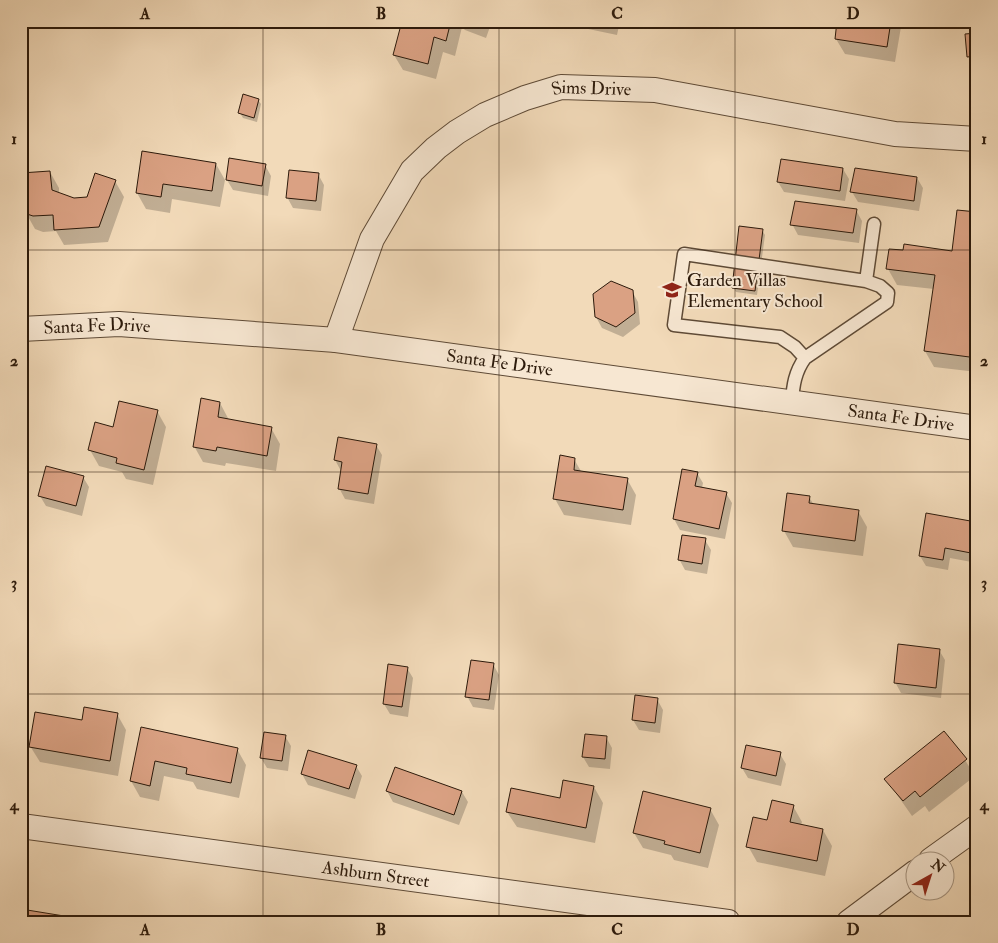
<svg xmlns="http://www.w3.org/2000/svg" width="998" height="943" font-family="'IM FELL Double Pica',serif">
<style>
.shadow{fill:#0003}
.building{fill:#daa183;stroke:#2c1a0b}
.lines{fill:none;stroke-linecap:round;stroke-linejoin:round}
.service-casing{stroke:#5e4a36;stroke-width:15}
.minor-casing{stroke:#5e4a36;stroke-width:26}
.service{stroke:#f7e7d2;stroke-width:12}
.minor{stroke:#f7e7d2;stroke-width:24}
.grid{fill:none;stroke:#2c1a0b;stroke-width:1;stroke-opacity:0.55}
.labels{text-anchor:middle;dominant-baseline:central;stroke-width:4;stroke-linejoin:round;paint-order:stroke}
.street-label{font-size:18px;fill:#2c1a0b;stroke:#f7e7d2}
.poi-label{font-size:18px;fill:#2c1a0b;stroke:#f7e7d2;text-anchor:start}
.neatline{fill:none;stroke:#2c1a0b;stroke-width:2}
.grid-label{font-size:16px;text-anchor:middle;font-weight:bold;fill:#2c1a0b}
</style>
<rect width="100%" height="100%" fill="#f2dab9"/>
<filter id="stains"><feTurbulence type="fractalNoise" baseFrequency=".004" numOctaves="4"/><feColorMatrix values="0 0 0 0 .2 0 0 0 0 .09 0 0 0 0 .02 0 0 0 .5 -.17"/></filter>
<radialGradient id="worn" r=".72"><stop offset=".6" stop-color="#630" stop-opacity="0"/><stop offset="1" stop-color="#630" stop-opacity=".3"/></radialGradient>
<path class="shadow" d="M389,21H492L486,38L465,30L462,27L455,56L443,52L436,79L403,70L394,55L402,25Z
M550,21H620L617,35Z
M839,21H902L895,62L845,54L836,39Z
M977,34V66L974,67L968,56Z
M258,100L261,104L257,122L243,118L240,113Z
M216,164L225,180L220,207L172,199L170,213L146,209L137,193Z
M265,165L271,176L268,196L233,190L227,180Z
M843,169L849,179L845,201L784,192L778,182Z
M50,172L59,188V194L74,199L88,198L115,181L124,197L108,242L64,245L56,231L43,232L35,229L26,213Z
M318,174L324,185L321,211L293,208L287,197Z
M917,178L923,188L919,211L858,202L852,192Z
M856,210L862,221L859,243L798,235L792,224Z
M977,213V372L934,367L925,351L934,289L897,285L888,269L953,253Z
M762,230L765,235L757,295L736,292L733,287Z
M632,291L638,302L640,324L623,337L602,328L596,317Z
M220,403L229,420L271,428L280,444L276,471L226,463L225,466L203,462L194,446Z
M157,411L166,427L153,485L126,479L122,472L99,466L90,450L114,428Z
M21,435L27,445L21,474Z
M376,445L382,455L374,504L345,499L339,488L341,471L335,460Z
M574,459L582,473L627,479L636,495L631,525L564,515L555,499Z
M697,473L703,483L702,488L726,493L732,503L725,539L680,530L674,519Z
M83,477L89,487L82,516L46,506L40,496Z
M809,497L814,505L858,511L867,527L863,556L793,547L784,531Z
M975,523L977,563L950,558L948,570L926,566L920,556Z
M705,540L711,550L707,574L685,570L679,559Z
M939,650L945,660L941,698L901,693L895,682Z
M493,664L499,675L494,710L473,707L467,696Z
M407,668L413,678L408,717L390,714L384,704Z
M657,699L663,710L660,733L639,730L633,720Z
M117,714L126,730L118,776L40,762L30,746L83,722Z
M142,728L237,749L246,765L239,798L197,789L193,782L164,776L159,801L140,797L131,781Z
M285,736L291,746L288,771L267,768L261,758Z
M606,737L612,748L610,769L589,767L583,757Z
M780,754L786,764L781,786L748,778L742,768Z
M965,760L975,776L929,812L925,806L912,816L886,779Z
M356,766L362,776L355,799L308,785L302,774Z
M594,787L603,803L595,843L517,827L507,812L561,800Z
M387,791L462,792L468,802L459,825L393,802Z
M793,806L802,822L801,825L823,830L832,846L825,876L757,862L748,846L768,822Z
M710,809L719,825L708,868L674,860L671,855L643,848L634,833Z"/>
<path class="building" d="M402,21H451L446,41L434,37L428,64L393,55Z
M460,21H483L480,28Z
M837,21H891L887,47L835,39Z
M977,33V56L967,57L965,34Z
M243,94L259,99L254,118L238,113Z
M142,151L216,163L212,191L163,184L161,197L136,193Z
M229,158L266,164L262,186L226,180Z
M781,159L843,168L840,191L777,182Z
M855,168L917,177L914,201L850,192Z
M289,170L319,173L316,201L286,198Z
M50,171L52,190L74,198L87,197L95,173L116,180L99,227L54,230L53,215L33,216L24,213L21,173Z
M795,201L857,209L853,233L790,225Z
M957,210L977,212V358L924,351L935,275L886,269L889,249L903,250L904,244L952,251Z
M739,226L763,229L755,291L732,288Z
M611,281L633,290L635,313L616,327L595,317L593,294Z
M201,398L220,402L218,417L272,427L267,456L217,447L216,451L193,447Z
M119,401L158,410L144,470L116,463L117,458L88,450L95,422L113,427Z
M338,437L377,444L368,494L338,489L342,462L334,460Z
M560,455L575,458L574,470L628,478L623,510L553,499Z
M46,466L84,476L76,506L38,496Z
M682,469L698,472L695,486L727,492L719,529L673,519Z
M787,493L810,496L809,503L859,510L855,541L782,531Z
M926,513L976,522L971,553L945,548L943,560L919,556Z
M682,535L706,538L702,564L678,560Z
M898,644L940,649L936,688L894,683Z
M471,660L494,663L489,700L465,697Z
M388,664L408,667L402,707L383,704Z
M635,695L658,698L655,723L632,720Z
M84,707L118,713L110,761L29,747L35,712L82,720Z
M141,727L238,748L231,783L186,774L187,768L155,761L150,786L130,781Z
M944,731L967,759L920,797L915,791L903,801L884,779Z
M264,732L286,735L282,761L260,758Z
M585,734L607,736L605,759L582,757Z
M746,745L781,752L776,776L741,768Z
M308,750L357,765L349,789L301,774Z
M395,767L462,791L454,815L386,791Z
M563,780L594,786L586,828L506,812L511,788L560,798Z
M643,791L711,808L700,853L664,844L665,841L633,833Z
M772,800L794,805L790,822L823,829L817,861L746,847L753,817L767,820Z
M21,909L64,916L63,922H21Z"/>
<g class="lines">
<g class="service-casing">
<path id="service" d="M684,254L866,281L880,286L888,293L887,302L805,358L795,347L780,337L674,325Z
M866,281L874,224
M792,402C793,385 795,372 805,358"/>
</g>
<g class="minor-casing">
<g id="minor">
<path id="s1" d="M21,329L119,324L336,340L977,428"/>
<path id="s2" d="M336,340L372,239L412,171L436,148L457,132L485,115L525,98L561,87L655,90L895,134L977,139"/>
<path id="s3" d="M21,826L728,922"/>
<path d="M931,860L977,827"/>
<path d="M849,922L916,872"/>
</g>
</g>
<use href="#service" class="service"/>
<use href="#minor" class="minor"/>
</g>
<path class="grid" d="M263,21V922M499,21V922M735,21V922M21,250H977M21,472H977M21,694H977"/>
<defs>
<g id="school-bare" transform="scale(1.5)"><path d="M0-5L7-2L0 1L-7-2ZM-4 1L0 2.5L4 1V4Q0 6-4 4Z" fill="#8f2418" stroke="#f7e7d2" stroke-width="2.5" paint-order="stroke"/></g>
</defs>
<g fill-rule="evenodd">
<use href="#school-bare" x="672" y="290"/>
</g>
<g class="labels">
<g class="street-label">
<text stroke="none"><textPath href="#s2" startOffset="390">Sims Drive</textPath></text>
<text stroke="none"><textPath href="#s1" startOffset="76">Santa Fe Drive</textPath></text>
<text stroke="none"><textPath href="#s1" startOffset="481">Santa Fe Drive</textPath></text>
<text stroke="none"><textPath href="#s1" startOffset="886">Santa Fe Drive</textPath></text>
<text stroke="none"><textPath href="#s3" startOffset="358">Ashburn Street</textPath></text>
</g>
<g class="poi-label">
<text x="687" y="280">Garden Villas<tspan x="687" dy="21">Elementary School</tspan></text>
</g>
</g>
<rect width="998" height="943" fill="none" stroke="#f2dab9" stroke-width="55"/>
<g transform="translate(930 876) rotate(39)"><circle r="24" fill="#f7e7d2" stroke="#a69582"/>
<path d="M0-4L9 19L0 12L-9 19Z" fill="#8f2418"/>
<text y="-8" font-size="14" font-weight="bold" text-anchor="middle" fill="#2c1a0b">N</text>
</g>
<rect x="28" y="28" width="942" height="888" class="neatline"/>
<g class="grid-label">
<text x="145" y="19">A</text>
<text x="381" y="19">B</text>
<text x="617" y="19">C</text>
<text x="853" y="19">D</text>
<text x="14" y="144">1</text>
<text x="984" y="144">1</text>
<text x="14" y="366">2</text>
<text x="984" y="366">2</text>
<text x="14" y="588">3</text>
<text x="984" y="588">3</text>
<text x="14" y="810">4</text>
<text x="984" y="810">4</text>
<text x="145" y="935">A</text>
<text x="381" y="935">B</text>
<text x="617" y="935">C</text>
<text x="853" y="935">D</text>
</g>
<rect width="100%" height="100%" filter="url(#stains)"/>
<rect width="100%" height="100%" fill="url(#worn)"/>
</svg>
